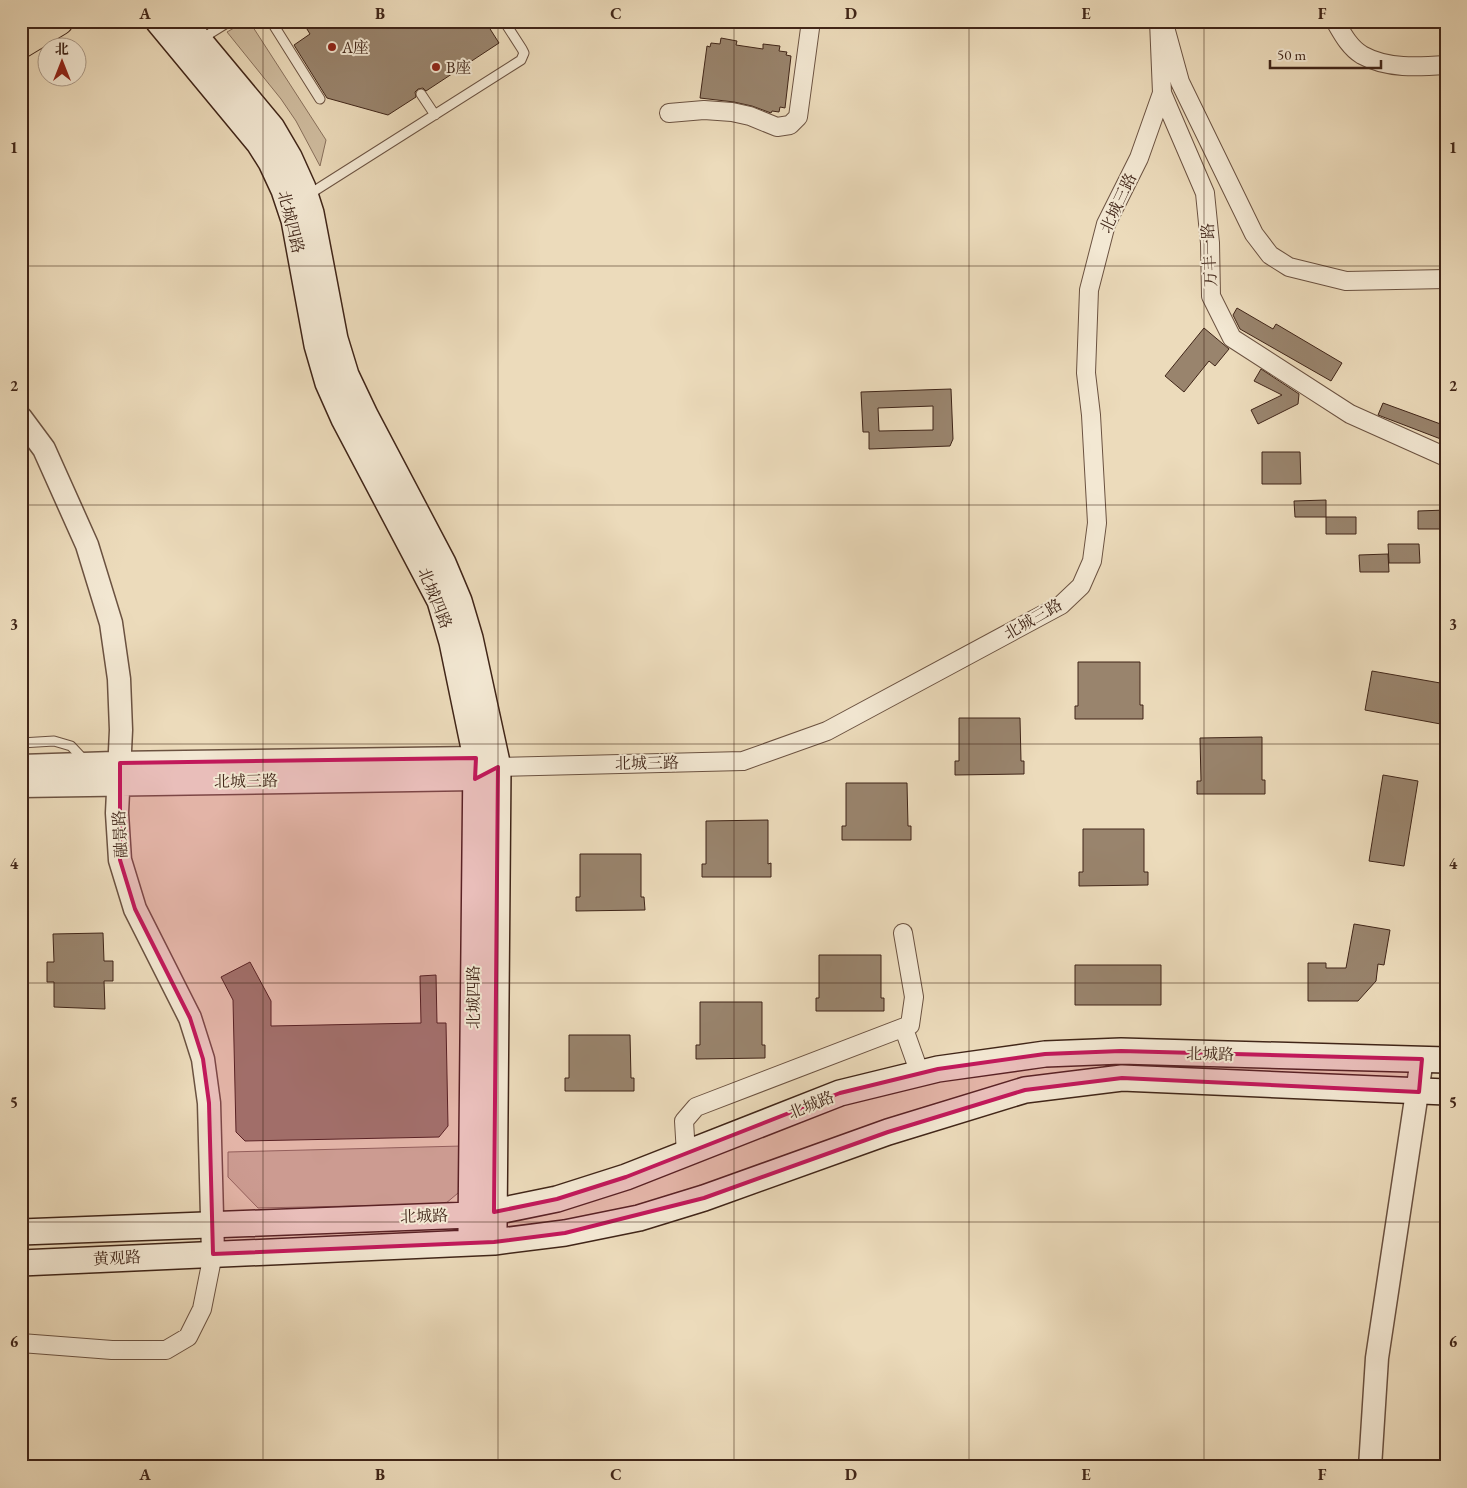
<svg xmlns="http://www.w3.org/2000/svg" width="1467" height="1488" font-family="'EB Garamond','Noto Serif SC',serif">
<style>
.green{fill:#cfbc9f;stroke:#88705c}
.building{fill:#99846d;stroke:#402518;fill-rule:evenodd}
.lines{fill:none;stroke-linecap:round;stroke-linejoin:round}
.service-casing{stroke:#6b5241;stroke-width:11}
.minor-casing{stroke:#6b5241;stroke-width:20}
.tertiary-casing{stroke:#6b5241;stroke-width:25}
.secondary-casing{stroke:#402518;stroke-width:28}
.primary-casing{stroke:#402518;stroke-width:30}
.service{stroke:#f3e8d3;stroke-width:9}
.minor{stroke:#f3e8d3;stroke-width:18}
.tertiary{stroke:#f3e8d3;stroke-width:22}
.secondary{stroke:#f3e8d3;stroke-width:25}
.primary{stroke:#ecdbbb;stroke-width:28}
.marked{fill:#c2185b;fill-opacity:0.2;stroke:#c2185b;stroke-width:4;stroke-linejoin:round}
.grid{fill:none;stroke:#402518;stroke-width:1;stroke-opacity:0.55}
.poi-dot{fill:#8f2418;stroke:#f3e8d3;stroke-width:2}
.labels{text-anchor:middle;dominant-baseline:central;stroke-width:4;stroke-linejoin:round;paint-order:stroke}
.poi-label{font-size:16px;fill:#402518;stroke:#f3e8d3;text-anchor:start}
.street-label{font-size:16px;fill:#402518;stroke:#f3e8d3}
.neatline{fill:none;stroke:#402518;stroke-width:2}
.grid-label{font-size:16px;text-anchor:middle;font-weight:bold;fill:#402518}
</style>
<rect width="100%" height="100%" fill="#ecdbbb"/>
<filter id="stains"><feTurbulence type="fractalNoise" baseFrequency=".004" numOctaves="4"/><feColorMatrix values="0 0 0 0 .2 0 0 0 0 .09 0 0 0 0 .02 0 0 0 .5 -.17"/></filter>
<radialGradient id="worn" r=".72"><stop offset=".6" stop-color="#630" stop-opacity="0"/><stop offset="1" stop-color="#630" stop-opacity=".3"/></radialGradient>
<path class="green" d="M246,21H249L326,140L320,166L296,121L281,99L227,32Z
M462,1146L464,1188L445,1204L258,1208L228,1177V1152Z"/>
<path class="building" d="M302,21H485L499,43L426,91L423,88L418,89L415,92L416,97L388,115L327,98L294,45L310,34Z
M721,38L737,41L736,45L763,49V44L780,46L779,51L787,52L786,55L791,56L785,108L780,107L779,112L772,111L771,113L752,106L734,102L700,98L707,46L710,47L711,43L720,44Z
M1237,308L1273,329L1276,324L1342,363L1331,381L1240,329L1233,315Z
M1204,328L1229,349L1215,366L1209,361L1184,392L1165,376Z
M1261,369L1299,394L1298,404L1258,424L1251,410L1282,395L1254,381Z
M951,389L953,439L950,446L869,449V432H863L861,392ZM933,406V430L879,431L878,408Z
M1383,403L1446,426V441L1378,415Z
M1262,452H1300L1301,484H1262Z
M1326,500V517H1295L1294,501Z
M1446,510V529H1418V511Z
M1326,517H1356V534H1326Z
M1388,544H1419L1420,563H1389Z
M1388,554L1389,572H1360L1359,555Z
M1078,662H1140V705H1143V719H1075V706H1078Z
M1372,671L1446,684V725L1365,710Z
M959,718H1020L1021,761H1024V774L955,775V761H959Z
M1262,737V780H1265V794H1197V781H1201L1200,738Z
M1383,775L1418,781L1404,866L1369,861Z
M846,783H907L908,826H911V840H842V826H846Z
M768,820V864L771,863V877H702V864H706V821Z
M1083,829H1144V872H1148V885L1079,886V872H1083Z
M580,854H641V897H644L645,910L576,911V897H580Z
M1354,924L1390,930L1384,965L1378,964L1376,981L1358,1001H1308V963H1326V968H1346Z
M103,933L104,961H113V981H104L105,1009L54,1007V982H47V962H54L53,934Z
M819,955H881V998H884V1011H816V998H819Z
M250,962L271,1001V1026L421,1023L420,976L436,975L437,1023H446L448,1126L439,1137L245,1141L236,1132L233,1000L221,977Z
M1075,965H1161V1005H1075Z
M700,1002H762V1045H765V1058L696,1059V1045H700Z
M569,1035H630L631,1078H634V1091H565V1078H569Z"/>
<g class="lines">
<g class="service-casing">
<path id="service" d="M271,21L320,99
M201,39L230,21
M421,94L435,115
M308,195L521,60L524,53L522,49L504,21
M21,743L54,741L71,746L86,762"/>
</g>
<g class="minor-casing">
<path id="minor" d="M1159,21L1162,93L1205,193L1210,243L1211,296L1232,338L1350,414L1446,457
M1335,21C1342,33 1349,47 1362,55C1387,69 1418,67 1446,65
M1166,31L1180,82L1254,234L1270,255L1289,267L1346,281L1446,279
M669,113L704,110L732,112L750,116L777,127L790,125L798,117L811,21
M498,767L743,761L827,731L1061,605L1081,586L1092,561L1097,523L1091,415L1086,373L1089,290L1106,224L1139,158L1162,93
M904,1029L920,1074
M686,1154L684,1121L696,1107L910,1025L914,997L903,933
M21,1343L112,1350H166L188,1337L202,1309L213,1254"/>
</g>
<g class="tertiary-casing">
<path id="tertiary" d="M21,418L44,449L87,545L111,623L119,679L121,730L117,813L120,860L135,909L190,1018L203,1059L209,1103L213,1254
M21,766L114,763L476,758L493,764
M21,786L475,779L491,771
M1370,1467L1377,1358L1422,1059"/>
</g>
<g class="secondary-casing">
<path id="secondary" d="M158,21L259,143L271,162L284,190L294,220L317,345L328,383L344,419L440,601L452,642L476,758L471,1232
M183,21L272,128L289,157L303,188L311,213L335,339L346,375L365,415L443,563L459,601L470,638L498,767L494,1229
M21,1232L471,1215L494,1212L557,1199L626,1177L840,1093L938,1069L1045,1054L1121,1051L1446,1060
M21,1263L494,1242L565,1233L639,1218L704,1198L888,1132L1025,1090L1122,1078L1446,1092"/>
</g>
<g class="primary-casing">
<path id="primary" d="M21,44L59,21"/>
</g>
<use href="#service" class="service"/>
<use href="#minor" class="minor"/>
<use href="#tertiary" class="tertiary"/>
<use href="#secondary" class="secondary"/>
<use href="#primary" class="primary"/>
</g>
<path class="marked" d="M476,758L475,779L498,767L494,1212L557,1199L626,1177L840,1093L938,1069L1045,1054L1121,1051L1422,1059L1419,1092L1122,1078L1025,1090L888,1132L704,1198L565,1233L494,1242L213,1254L209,1103L203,1059L190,1018L135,909L120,860V763Z"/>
<path class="grid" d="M263,21V1467M498,21V1467M734,21V1467M969,21V1467M1204,21V1467M21,266H1446M21,505H1446M21,744H1446M21,983H1446M21,1222H1446"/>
<g class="poi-dot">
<circle cx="332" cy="47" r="5"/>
<circle cx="436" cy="67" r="5"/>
</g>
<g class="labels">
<g class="poi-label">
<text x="342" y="47">A座</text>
<text x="446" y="67">B座</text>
</g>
<g class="street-label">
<text transform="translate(1118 203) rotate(-65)">北城三路</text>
<text transform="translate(291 222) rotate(76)">北城四路</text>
<text transform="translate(1209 255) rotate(-93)">万丰一路</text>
<text transform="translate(435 598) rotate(68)">北城四路</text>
<text transform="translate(1033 619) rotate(-30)">北城三路</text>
<text transform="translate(647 763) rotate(-1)">北城三路</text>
<text transform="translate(246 781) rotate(-1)">北城三路</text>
<text transform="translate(120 834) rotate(-93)">融景路</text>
<text transform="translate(473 997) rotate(-90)">北城四路</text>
<text transform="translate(1210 1054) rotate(1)">北城路</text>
<text transform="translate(811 1105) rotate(-22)">北城路</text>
<text transform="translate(424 1216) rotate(-2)">北城路</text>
<text transform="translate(117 1258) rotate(-3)">黄观路</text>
</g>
</g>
<rect width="1467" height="1488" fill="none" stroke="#ecdbbb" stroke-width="55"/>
<g transform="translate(62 62)"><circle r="24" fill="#f3e8d3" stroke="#ab9a88"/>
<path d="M0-4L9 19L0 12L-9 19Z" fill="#8f2418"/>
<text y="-8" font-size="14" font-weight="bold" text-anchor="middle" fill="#402518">北</text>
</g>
<path d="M1270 60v8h111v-8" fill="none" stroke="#402518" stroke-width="2.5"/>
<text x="1277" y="60" font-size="15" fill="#402518" stroke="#f3e8d3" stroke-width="4" paint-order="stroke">50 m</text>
<rect x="28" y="28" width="1412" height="1432" class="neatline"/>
<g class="grid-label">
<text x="145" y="19">A</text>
<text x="380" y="19">B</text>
<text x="616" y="19">C</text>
<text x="851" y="19">D</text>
<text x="1086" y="19">E</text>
<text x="1322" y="19">F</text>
<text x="14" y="153">1</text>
<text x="1453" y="153">1</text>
<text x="14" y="391">2</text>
<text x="1453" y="391">2</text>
<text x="14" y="630">3</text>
<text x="1453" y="630">3</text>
<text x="14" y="869">4</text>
<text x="1453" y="869">4</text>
<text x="14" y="1108">5</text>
<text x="1453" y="1108">5</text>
<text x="14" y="1347">6</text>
<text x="1453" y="1347">6</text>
<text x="145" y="1480">A</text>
<text x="380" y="1480">B</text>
<text x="616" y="1480">C</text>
<text x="851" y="1480">D</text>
<text x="1086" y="1480">E</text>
<text x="1322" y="1480">F</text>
</g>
<rect width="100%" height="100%" filter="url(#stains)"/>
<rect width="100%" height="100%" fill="url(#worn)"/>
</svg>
